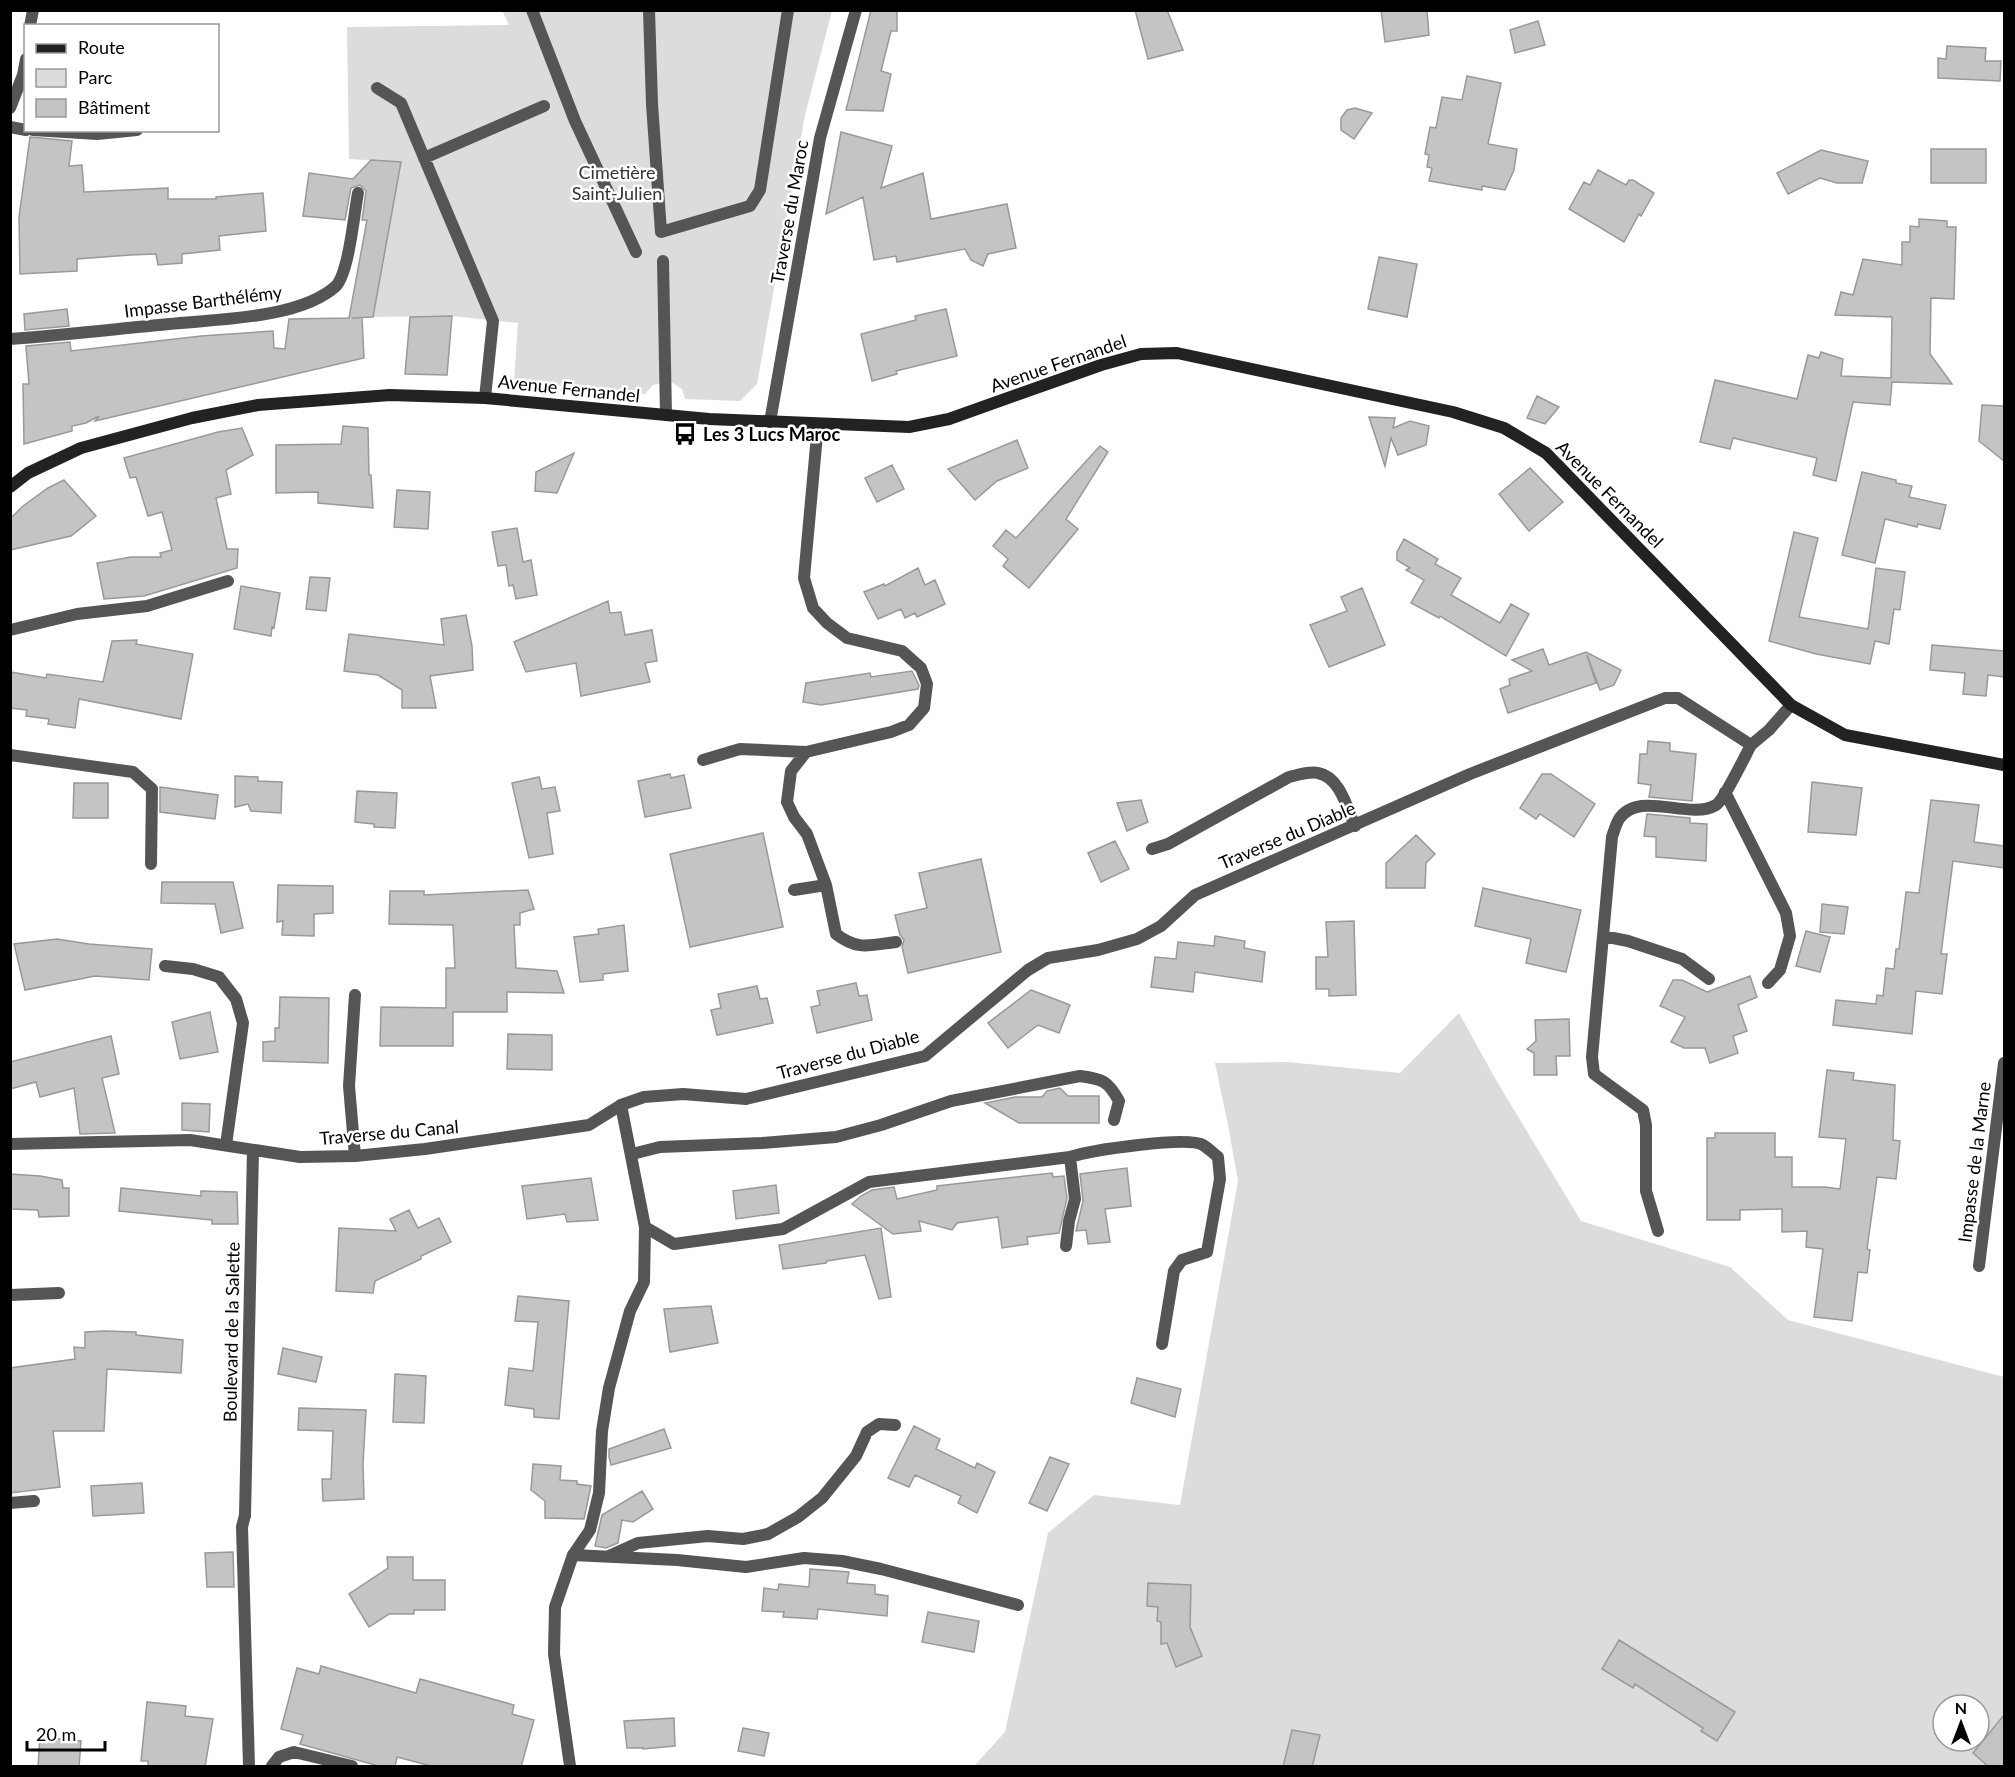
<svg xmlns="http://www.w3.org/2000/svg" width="2015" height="1777" font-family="Lato,sans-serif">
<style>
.green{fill:#dcdcdc;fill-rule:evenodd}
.building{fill:#c4c4c4;stroke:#999;stroke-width:1.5}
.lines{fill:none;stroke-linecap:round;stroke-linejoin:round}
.service{stroke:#555;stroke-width:12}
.minor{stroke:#555;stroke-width:12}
.secondary{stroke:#222;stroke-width:12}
.labels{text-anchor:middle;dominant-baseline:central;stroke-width:5;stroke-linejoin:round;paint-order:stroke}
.park-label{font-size:18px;fill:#333;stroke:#fff}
.street-label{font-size:18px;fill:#000;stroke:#fff}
.poi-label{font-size:18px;font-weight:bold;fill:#000;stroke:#fff;text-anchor:start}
</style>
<rect width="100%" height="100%" fill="#fff"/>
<path class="green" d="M502,10L832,11L805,115L757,384L740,401L685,399L682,389L670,381L653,385L645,394L514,381L518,323L452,316L372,317L401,162L349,159L347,27L509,25Z
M1459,1013L1496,1080L1581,1221L1730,1267L1788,1320L2004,1377V1766H974L1005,1732L1048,1533L1094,1495L1180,1505L1238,1181L1228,1125L1215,1063L1287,1062L1400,1073ZM1943,1705H1979V1741H1943Z"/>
<path class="building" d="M871,10H897V31H891L881,71L891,74L883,111L846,110Z
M1135,10H1167L1183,50L1148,59Z
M1381,10H1427L1429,35L1385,42Z
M1538,21L1545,45L1515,53L1510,30Z
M1947,46L1986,48L1985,61H2001L2000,81L1938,78V58L1946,59Z
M1467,76L1501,83L1488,144L1517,149L1514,170L1505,190L1482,186V190L1429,181L1432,168L1427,167L1429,155L1425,154L1430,127L1436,128L1442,97L1462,100Z
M1355,108L1372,113L1354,139L1341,130V118L1347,110Z
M841,132L892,146L881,188L923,173L931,219L1007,204L1016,248L988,254L983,266L971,260L965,249L897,262L896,256L874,260L863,197L826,214Z
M30,137L72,141L69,166L82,165L84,192L168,188V199H216V197L263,193L266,231L219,236L220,250L182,254V263L158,265L156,254L130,255L77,259V271L20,274L19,217Z
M1931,149H1986V183H1931Z
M1821,150L1868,161L1862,183H1837L1820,178L1788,194L1777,173Z
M371,160L401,162L373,317L352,318H362L364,358L95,421L99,416L86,423L72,426V431L24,444L23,384H29L26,346L70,342L71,351L201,336L273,331L274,348L285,349L289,319L349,318L367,220H362L366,191L360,185L351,188L345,220L303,216L309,173L353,179Z
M1598,170L1626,185L1629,180H1633L1654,193L1641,216L1639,214L1624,242L1569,209L1584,182L1590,185Z
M1919,219L1947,221V227H1956L1954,299L1931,298L1930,354L1952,384L1892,382L1890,405L1853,402L1836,481L1813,475L1817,458L1733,438L1730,449L1700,442L1715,380L1797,399L1808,355L1819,358L1821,352L1843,359L1841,376L1891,378L1892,317L1835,315L1841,292L1853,295L1863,259L1902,265V242H1910V226L1919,227Z
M1379,257L1417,264L1407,317L1368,309Z
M67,309L69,326L25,330L24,314Z
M946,309L957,356L896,371L897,374L872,381L861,334L916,320L915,316Z
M452,316L447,375L405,374L410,317Z
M1537,396L1559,407L1545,424L1527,418Z
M1982,405L2004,406V461L1979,441Z
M1369,417L1395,418L1393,428L1410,421L1429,426L1426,445L1398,455L1391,438L1385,466Z
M343,426L368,428L369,475H371L373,508L318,503V492L276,493V445L341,444Z
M242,428L253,455L226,470L231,494L216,498L227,549H238L237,568L144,596L104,599L97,563L131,557H161L160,553L172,550L162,512L148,516L136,477L130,478L124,458L218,432Z
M1017,440L1028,468L997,481L975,500L948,469Z
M1100,446L1108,452L1066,519L1078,529L1029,588L1003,566L1008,559L993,546L1006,530L1016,538Z
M574,453L557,493L535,491L536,472Z
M892,465L904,489L877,502L865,478Z
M1530,468L1563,502L1529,531L1499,494Z
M1862,472L1896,480V483L1912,486L1909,497L1946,505L1940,529L1918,524L1917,527L1885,519L1875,563L1842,555Z
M64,480L96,516L71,536L10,550V519L23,506L48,488Z
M397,490L430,492L428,529L394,527Z
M517,528L523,562L531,560L537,595L516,599L513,585L509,586L506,565L498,566L492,532Z
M1794,532L1818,538L1799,617L1868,629L1876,568L1905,572L1900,610L1894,609L1889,644L1875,641L1870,664L1816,654L1769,641Z
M1404,539L1438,559L1435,564L1461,578L1451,595L1500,623L1511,604L1529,614L1506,656L1440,616L1439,618L1411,603L1424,580L1406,570L1410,568L1397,560V552Z
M918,568L925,585L935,580L945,604L917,617L915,613L905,618L901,609L878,619L864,592L884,584L885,586Z
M310,577L330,578L326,611L306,609Z
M241,586L280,593L274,628L272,627L271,636L234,629Z
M1362,588L1385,645L1329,667L1310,625L1347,611L1341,597Z
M608,601L610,613L621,612L625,635L652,630L657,661L645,663L650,682L581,696L576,663L526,672L514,642Z
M466,615L472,646L473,670L430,676L436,708H402V690L378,675L344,671L349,634L444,645L441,619Z
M137,640L136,644L193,654L181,719L79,699L75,728L48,724L49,719L26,716L27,710L10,708V672L46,678L47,674L103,682L112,641Z
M1932,645L2004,651V677L1988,675L1986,696L1963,694L1965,673L1930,670Z
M1543,649L1549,665L1586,652L1621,670L1614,685L1600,690L1587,655L1596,683L1508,713L1500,689L1510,685L1509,679L1532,671L1512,660Z
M912,671L919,685L918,689L821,705L803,702L806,683L870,673L871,677Z
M1648,741L1670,743V751L1696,754L1692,801L1649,797L1651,785L1638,783L1640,754H1647Z
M670,774L671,778L684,775L691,808L645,817L638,781Z
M1542,774H1551L1595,804L1574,837L1540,814L1536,819L1520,808Z
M235,776L258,777V781L282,782L281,813L251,811L248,804L235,807Z
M539,777L542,789L555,787L560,811L547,813L553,854L529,858L512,783Z
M1812,782L1862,788L1856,835L1808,832Z
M74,783H108V818H73Z
M160,787L218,795L215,819L160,812Z
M357,791L397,793L395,828L374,827V824L355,822Z
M1141,800L1148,822L1127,831L1117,803Z
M1931,800L1979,805L1974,842L2004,846V868L1953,861L1941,954H1947L1942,994L1916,991L1912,1034L1833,1025L1836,1000L1876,1004L1877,995L1883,996L1886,968L1894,969L1896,949H1899L1906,892L1919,893Z
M1647,814L1690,818V823L1707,824L1706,861L1656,857V837L1644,836Z
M763,833L783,927L690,947L670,854Z
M1416,835L1435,854L1426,863L1425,888H1386V863Z
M1115,841L1129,869L1101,882L1088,853Z
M981,859L1001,952L908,973L902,947L904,940L900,935L895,915L927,908L919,873Z
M162,882H233L243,928L221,933L215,904L161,903Z
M278,885L333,886V913L314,914V936L282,935L283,921L277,922Z
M1483,888L1581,910L1566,972L1526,963L1531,939L1475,926Z
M528,890L534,909L520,913V925H514L516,968L557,971L564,993L507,992V1012H453V1046H380L381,1007L446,1008V968H455L453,925L389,924L390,891H424V895Z
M1822,904L1848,907L1844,934L1820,932Z
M1354,921L1356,995L1329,996V989H1316V957H1328L1326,922Z
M624,925L628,971L603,974V980L580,982L574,937L599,934L598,929Z
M1806,931L1830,937L1820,972L1796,966Z
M1215,936L1245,941L1244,948L1265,952L1262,982L1195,972L1193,992L1151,987L1155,957L1176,959L1178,942L1214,946Z
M57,939L89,944L152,949L149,980L95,976L25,990L14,944Z
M1750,976L1757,997L1738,1005L1747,1031L1733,1036L1738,1053L1710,1063L1705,1048H1684L1671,1042L1685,1017L1660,1006L1673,980H1682L1707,992Z
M856,983L859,996L867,995L872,1020L817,1033L811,1007L820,1005L817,991Z
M757,986L760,999L767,998L773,1023L717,1035L711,1010L721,1008L718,994Z
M1031,990L1070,1005L1059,1033L1038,1025L1008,1048L988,1023Z
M280,997L329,998L328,1063L263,1061V1042L275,1041V1028H279Z
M210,1012L218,1052L180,1059L172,1022Z
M1569,1019L1570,1056H1556L1557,1075H1534V1053L1527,1049L1536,1041L1535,1020Z
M508,1034L552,1035V1070L507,1069Z
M111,1036L119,1074L102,1078L115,1133L80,1134L74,1088L40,1097L36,1082L10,1089V1062Z
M1827,1070L1854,1073L1853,1080L1895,1085L1893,1140L1900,1141L1896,1179L1877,1177L1867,1249L1870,1250L1867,1273L1858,1272L1852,1321L1814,1317L1823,1249L1806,1247L1807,1231L1782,1232V1209L1740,1210V1220H1707V1138H1715V1133H1775V1157H1792V1187H1825L1840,1189L1846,1139L1819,1137Z
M1060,1088L1068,1096H1099V1123H1019L985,1103L1015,1097H1042L1047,1091Z
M182,1103L210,1104L209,1132L182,1130Z
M1127,1168L1131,1206L1105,1209L1110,1242L1088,1244L1086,1230L1076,1231L1083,1201L1080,1174Z
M1052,1173L1053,1177L1064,1176L1067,1198L1059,1233L1027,1237L1028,1244L1002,1248L998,1217L957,1223L952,1230L919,1221L921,1231L893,1234L852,1204L861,1196L872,1190L894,1187L897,1199L937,1190V1186Z
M10,1174L40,1176L62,1180L63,1188H69V1216L39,1217L38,1210L10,1209Z
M591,1178L598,1220L567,1222L565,1214L527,1219L522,1186Z
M776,1185L779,1213L736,1219L733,1191Z
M121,1188L201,1196V1191L237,1192L238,1224H212V1220L119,1211Z
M409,1210L418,1228L439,1218L451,1242L421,1256V1259L375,1281L373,1293L336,1291L339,1228L396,1231L390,1219Z
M881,1228L891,1297L879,1299L865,1255L827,1261L826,1263L783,1269L779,1245Z
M518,1296L569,1301L559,1419L534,1417V1409L505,1405L509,1368L533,1371L538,1322L515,1321Z
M711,1306L718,1343L670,1352L664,1309Z
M104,1331L136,1332V1335L183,1340L181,1373L107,1369L104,1431H53L60,1487L10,1493V1368L75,1359L74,1347L85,1348V1332Z
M283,1348L322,1357L316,1382L278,1374Z
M395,1374L426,1376L424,1423L393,1422Z
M1137,1378L1181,1389L1175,1417L1131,1403Z
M299,1408L366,1410L363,1464L364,1499L323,1501L322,1479H331L333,1431L298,1430Z
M914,1426L940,1439L936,1449L975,1468L977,1463L995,1472L977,1513L958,1503L961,1496L915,1475L909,1487L888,1478Z
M664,1429L671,1448L611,1465L609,1457V1449Z
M1050,1457L1069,1464L1047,1511L1029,1503Z
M533,1464L561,1466L560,1480L577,1481V1484L591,1486L584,1519L545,1518V1501L531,1490Z
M142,1483L144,1513L93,1516L91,1486Z
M642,1491L653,1509L633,1522L622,1520L618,1543L606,1548L595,1546L602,1515Z
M233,1552L234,1587H207L205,1553Z
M387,1557H413V1580H445V1610H414V1614H389L369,1627L349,1594L388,1568Z
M810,1569L849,1572L847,1583L875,1585V1594L888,1596L887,1616L818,1609L817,1619L783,1617L784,1612L762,1611L764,1588L778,1590L779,1584L809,1587Z
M1148,1583L1191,1585L1190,1627L1202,1656L1176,1667L1167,1643L1161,1644V1622L1157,1621L1158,1607L1147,1606Z
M928,1612L979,1621L974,1652L922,1642Z
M1619,1640L1735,1712L1717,1741L1701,1731L1703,1728L1635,1684L1633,1688L1602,1669Z
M321,1666L416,1693L420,1679L514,1705L512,1714L534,1720L521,1767H435L397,1757L395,1767H382L300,1744L303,1735L281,1729L297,1668L319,1674Z
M147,1702L186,1706L185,1716L213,1719L205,1767H148V1761H141Z
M2004,1715V1767H1989L1973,1753Z
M674,1718L675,1746L643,1749V1748H627L624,1721Z
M743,1728L769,1733L764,1756L738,1751Z
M1292,1730L1320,1735L1312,1767H1283Z
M40,1737L81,1741L79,1767H38Z"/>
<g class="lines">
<path class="service" d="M532,10L575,121L636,252
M649,10L652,104L661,232L750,206L760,190L788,10
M377,88L401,103L493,321L485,398
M10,127L26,130
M33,130L97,134L137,130
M424,158L544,106
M663,261L666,415
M818,424L804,578L813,608L827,623L847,638L902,651L921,668L927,684L924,708L909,725L891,732L806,752L791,771L787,802L794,817L807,834L826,885L836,934C858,951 870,945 896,942
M10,630L77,614L147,606L228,581
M10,755L133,772L152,789L151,864
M703,760L740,749L806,752
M1725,792L1786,913L1790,936L1780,970L1768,983
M1152,849L1168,844L1289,777C1298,775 1309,771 1318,773C1340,777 1347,808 1355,826
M794,890L826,885
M1603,936L1628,941L1682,959L1709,979
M165,966L193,969L219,977L236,999L243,1023L226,1145
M355,995L349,1086L355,1156
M632,1154L660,1147L762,1143L836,1137L881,1125L951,1101L1080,1076C1103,1079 1108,1081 1119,1101L1114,1120
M645,1227L674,1244L783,1229L869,1182L1070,1157C1091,1150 1187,1136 1203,1145C1208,1148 1213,1153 1218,1157L1220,1179L1207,1252L1182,1260L1174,1271L1162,1344
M1658,1231L1646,1191V1125L1643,1110L1594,1074L1592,1057L1612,837C1614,831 1616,824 1619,819C1639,789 1689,821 1716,805C1724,800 1745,756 1751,745
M1066,1246L1069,1221L1075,1199L1070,1157
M10,1295L59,1293
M10,1503L34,1501
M245,1515L242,1527L249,1766
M573,1555L677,1560L746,1567L804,1558L842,1561L881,1569L1018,1605
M609,1556L638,1543L708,1536L743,1539L768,1534L798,1517L822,1498L856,1456L867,1432L879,1424L895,1425
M272,1766L279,1757L294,1752L352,1766"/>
<path class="minor" d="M30,26L33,10
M10,108L23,75L26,59
M10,339C64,335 116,329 169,324C217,319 300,319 336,286C349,272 354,214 358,193
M770,422L820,138L856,10
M10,1144L190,1140L300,1157L355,1156L425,1149L589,1125L621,1105
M1979,1266L2004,1063
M245,1515L253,1150
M570,1766L554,1654L555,1607L573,1555L590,1530L599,1493L602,1431L609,1388L630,1311L644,1282L645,1227L621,1105L644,1097L683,1094L746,1099L925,1056L1028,970L1048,958L1098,950L1137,939L1161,926L1195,895L1470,774L1665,698H1678L1751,745L1769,730L1791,705"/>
<path class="secondary" d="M10,487L28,473L81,448L192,418L258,405L390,395L485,398L709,419L909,427L949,419L1101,365L1141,354L1177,353L1453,412L1504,428L1546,453L1791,705L1845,735L2004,765"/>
</g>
<defs>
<g id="bus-bare" transform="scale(1.8)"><path d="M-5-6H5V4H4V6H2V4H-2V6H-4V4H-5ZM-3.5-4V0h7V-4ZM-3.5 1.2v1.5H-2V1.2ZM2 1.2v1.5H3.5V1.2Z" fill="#000" stroke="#fff" stroke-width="2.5" paint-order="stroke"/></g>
</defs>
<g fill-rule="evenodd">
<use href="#bus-bare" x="685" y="434"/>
</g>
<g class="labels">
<g class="park-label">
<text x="617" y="172">Cimetière<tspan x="617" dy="21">Saint-Julien</tspan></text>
</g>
<g class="street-label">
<text transform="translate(789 212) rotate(-80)">Traverse du Maroc</text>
<text transform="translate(203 301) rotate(-7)">Impasse Barthélémy</text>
<text transform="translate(1058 363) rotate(-19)">Avenue Fernandel</text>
<text transform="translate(569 388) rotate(6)">Avenue Fernandel</text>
<text transform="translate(1610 494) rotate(45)">Avenue Fernandel</text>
<text transform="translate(1287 835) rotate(-23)">Traverse du Diable</text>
<text transform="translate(848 1054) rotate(-15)">Traverse du Diable</text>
<text transform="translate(389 1132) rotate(-5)">Traverse du Canal</text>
<text transform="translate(1974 1162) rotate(-83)">Impasse de la Marne</text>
<text transform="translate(231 1332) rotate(-89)">Boulevard de la Salette</text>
</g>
<g class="poi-label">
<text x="703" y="434">Les 3 Lucs Maroc</text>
</g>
</g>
<rect width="2015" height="1777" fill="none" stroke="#000000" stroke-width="24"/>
<rect x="24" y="24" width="195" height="108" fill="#ffffff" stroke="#999999" stroke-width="1.5"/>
<rect x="36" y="44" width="30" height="9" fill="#222222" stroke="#999999" stroke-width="1.5"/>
<text x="78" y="54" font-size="18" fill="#000000">Route</text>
<rect x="36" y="69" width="30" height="18" fill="#dcdcdc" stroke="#999999" stroke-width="1.5"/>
<text x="78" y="84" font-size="18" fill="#000000">Parc</text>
<rect x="36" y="99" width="30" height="18" fill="#c4c4c4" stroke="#999999" stroke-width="1.5"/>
<text x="78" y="114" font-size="18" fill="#000000">Bâtiment</text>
<g transform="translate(1961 1723)"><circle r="28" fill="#ffffff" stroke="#999999" stroke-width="1.5"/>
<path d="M0-4.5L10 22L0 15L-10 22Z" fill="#000000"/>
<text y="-9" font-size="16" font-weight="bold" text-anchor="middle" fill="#000000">N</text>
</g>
<path d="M27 1741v9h78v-9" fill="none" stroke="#000000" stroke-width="3"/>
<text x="36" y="1741" font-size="18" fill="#000000" stroke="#ffffff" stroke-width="4.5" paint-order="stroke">20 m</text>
</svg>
